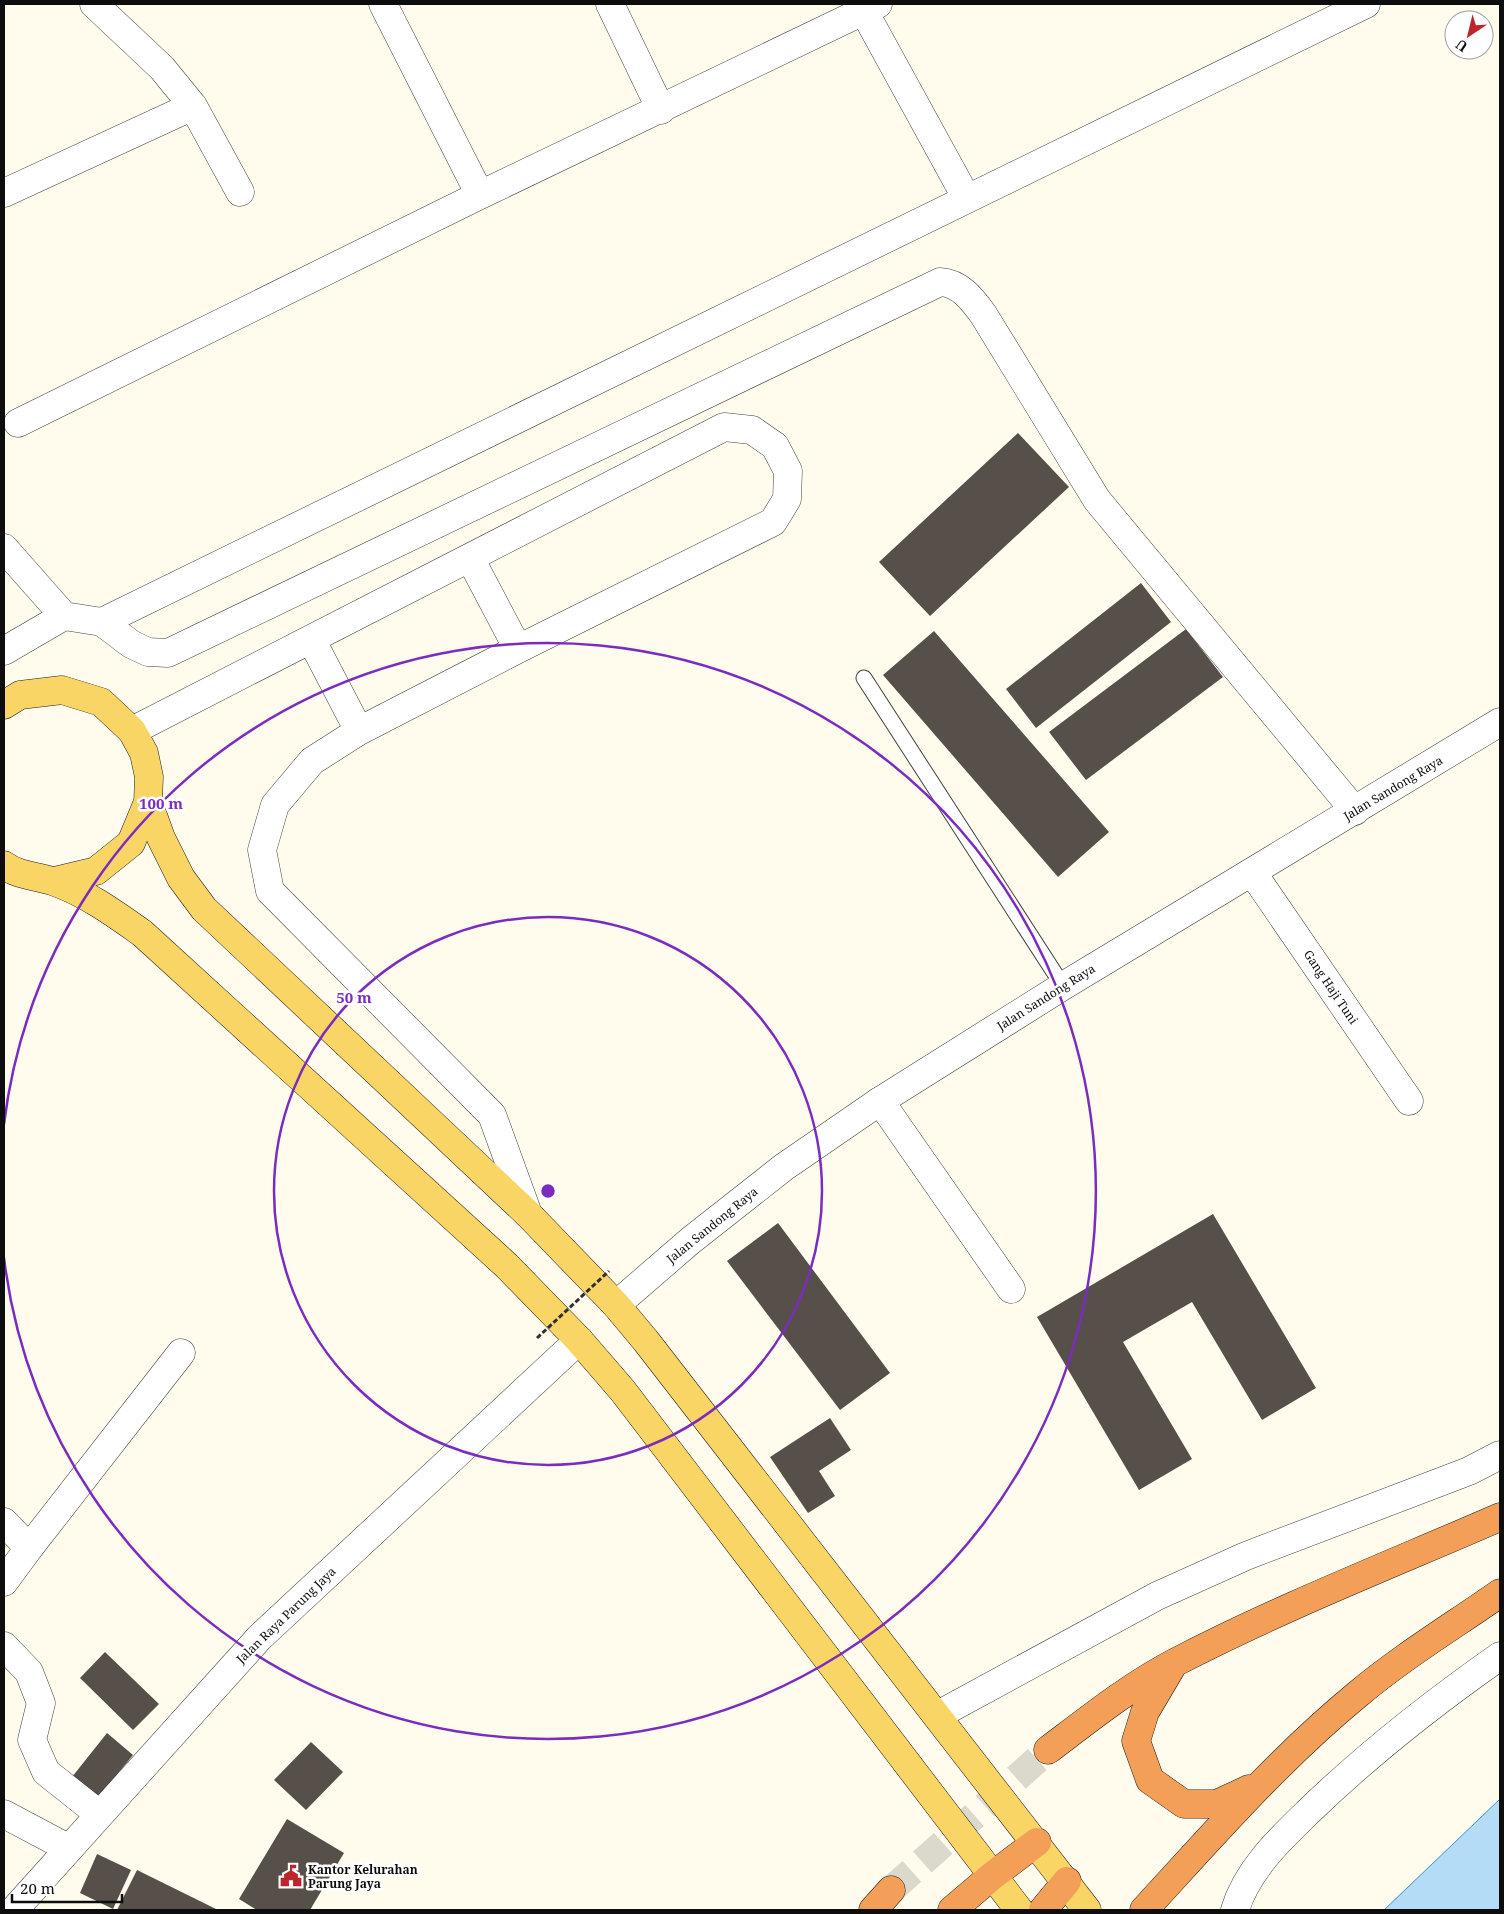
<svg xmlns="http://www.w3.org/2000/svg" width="1504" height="1914" font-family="'Noto Serif',serif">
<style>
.water{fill:#b3ddf6;stroke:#3a92cd}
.building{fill:#564f4a}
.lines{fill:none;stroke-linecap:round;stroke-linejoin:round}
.motorway-tunnel{stroke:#dbd8cc;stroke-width:28;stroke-dasharray:28 14;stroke-linecap:butt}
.service-casing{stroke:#404040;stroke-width:17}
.minor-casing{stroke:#404040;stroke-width:29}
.tertiary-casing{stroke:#404040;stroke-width:29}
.primary-casing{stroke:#1e1e1e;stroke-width:29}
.motorway-casing{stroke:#1e1e1e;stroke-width:29}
.service{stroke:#fff;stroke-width:15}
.minor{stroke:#fff;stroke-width:28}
.tertiary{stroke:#fff;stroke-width:28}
.primary{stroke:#f8d565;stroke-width:28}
.motorway{stroke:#f49f57;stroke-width:28}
.path-bridge{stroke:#2f2f2f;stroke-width:3;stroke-dasharray:5 2.5;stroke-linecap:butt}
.ring{fill:none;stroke:#7b2cbf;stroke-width:2.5}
.labels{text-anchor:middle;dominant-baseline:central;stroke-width:5;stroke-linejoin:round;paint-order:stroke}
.street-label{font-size:12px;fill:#0d0d0d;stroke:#fff}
.poi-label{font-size:12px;font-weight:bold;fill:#0d0d0d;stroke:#fff;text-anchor:start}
.centre{fill:#7b2cbf;stroke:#fff;stroke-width:2.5}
.ring-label{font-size:15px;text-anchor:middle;font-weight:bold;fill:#7b2cbf;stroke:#fff;stroke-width:5;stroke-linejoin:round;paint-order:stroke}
</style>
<rect width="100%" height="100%" fill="#fffcee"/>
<path class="water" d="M1500,1799V1910H1384Z"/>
<path class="building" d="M1018,433L1069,487L930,616L879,562Z
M1141,583L1171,622L1036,728L1006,689Z
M1186,629L1223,677L1086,780L1049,732Z
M934,631L1109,832L1058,877L883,675Z
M1213,1214L1316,1388L1262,1420L1192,1302L1123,1342L1192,1459L1139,1490L1037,1317Z
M778,1223L890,1373L840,1410L727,1261Z
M830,1418L851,1450L819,1471L835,1496L808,1513L770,1457Z
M105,1652L159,1704L133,1730L80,1678Z
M107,1733L133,1755L98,1798L72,1777Z
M311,1742L343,1772L306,1810L274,1780Z
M287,1819L344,1853L310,1910H257L239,1899Z
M97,1854L131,1870L113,1909L80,1893Z
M137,1870L218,1910H117Z"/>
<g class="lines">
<path class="motorway-tunnel" d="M891,1890L1048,1750"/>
<g class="service-casing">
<path id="service" d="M864,678L1063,986"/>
</g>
<g class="minor-casing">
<path id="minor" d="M94,4L162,68L193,106L240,192
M383,4L480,195
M610,4L661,110
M860,4L967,199
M4,193L193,106
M18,423L480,195L878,4
M4,548L64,616
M470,558L518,649
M102,622L1366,4
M311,639L359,731
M4,651L64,616L102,622L131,644L148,652L168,653L940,282C960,283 972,299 983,314L1097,500L1355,811
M132,731L724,427L752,430L775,446L788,471L787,499L773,522L518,649L359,731L312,761L275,805L262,850L270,891L492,1115L528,1214
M1252,872L1409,1101
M880,1101L1011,1289
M4,1522L29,1548L181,1353
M4,1582L29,1548
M4,1646L29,1672L41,1703L32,1740L46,1772L99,1814
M4,1814L68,1848"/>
</g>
<g class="tertiary-casing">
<path id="tertiary" d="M616,1305L690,1241L784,1167L880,1101L1063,986L1500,722
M938,1715L1157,1596L1246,1556L1469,1471L1500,1455
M14,1910L259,1638L579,1340
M1235,1910C1247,1870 1280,1839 1309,1811C1368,1754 1433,1703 1500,1656"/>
</g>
<g class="primary-casing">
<path id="primary" d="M4,705L20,695L62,690L101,702L132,731L144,753L149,777L148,802L131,843L96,871L54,881
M148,802L161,838L181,878L204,909L528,1214L616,1305L646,1341L1087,1910
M4,865C20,877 36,875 55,882C86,893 115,914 142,933L507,1266L579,1340L623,1391L1019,1910"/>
</g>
<g class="motorway-casing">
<path id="motorway" d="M1171,1668L1145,1712L1136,1741L1150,1780L1184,1804H1217L1249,1789
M1048,1750C1089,1719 1130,1686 1176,1662C1280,1608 1392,1564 1500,1517
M873,1910L891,1890
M952,1910L992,1876L1037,1842
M1043,1910L1067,1881
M1144,1910C1212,1836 1279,1759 1358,1694C1402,1657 1453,1626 1500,1593"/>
</g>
<use href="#service" class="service"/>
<use href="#minor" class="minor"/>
<use href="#tertiary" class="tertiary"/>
<use href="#primary" class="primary"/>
<use href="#motorway" class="motorway"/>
<path class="path-bridge" d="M537,1338L609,1271"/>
</g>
<g class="ring">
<circle cx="548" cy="1191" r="274"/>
<path d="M4 1124A548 548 0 1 1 4 1258"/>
</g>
<defs>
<g id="civic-bare" transform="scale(1.725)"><path d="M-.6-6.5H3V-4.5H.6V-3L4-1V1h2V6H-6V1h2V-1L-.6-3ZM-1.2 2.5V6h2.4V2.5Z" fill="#bd252c" stroke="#fff" stroke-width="2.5" paint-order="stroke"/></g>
</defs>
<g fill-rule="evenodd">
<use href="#civic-bare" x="291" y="1876"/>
</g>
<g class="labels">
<g class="street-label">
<text transform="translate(1393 788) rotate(-31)">Jalan Sandong Raya</text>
<text transform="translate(1331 987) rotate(56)">Gang Haji Tuni</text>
<text transform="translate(1046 997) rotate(-32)">Jalan Sandong Raya</text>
<text transform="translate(712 1225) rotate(-39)">Jalan Sandong Raya</text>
<text transform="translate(286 1615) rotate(-44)">Jalan Raya Parung Jaya</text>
</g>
<g class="poi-label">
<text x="308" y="1869">Kantor Kelurahan<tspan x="308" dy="14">Parung Jaya</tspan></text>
</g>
</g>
<circle cx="548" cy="1191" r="8" class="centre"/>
<g class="ring-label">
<text x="161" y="809">100 m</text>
<text x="354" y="1003">50 m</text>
</g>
<rect width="1504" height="1914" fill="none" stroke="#0d0d0d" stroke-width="10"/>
<g transform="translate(1469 35) rotate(215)"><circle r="24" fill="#ffffff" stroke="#9e9e9e"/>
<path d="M0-4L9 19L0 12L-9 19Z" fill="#bd252c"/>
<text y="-8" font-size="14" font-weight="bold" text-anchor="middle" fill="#0d0d0d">U</text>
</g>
<path d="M12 1894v8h110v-8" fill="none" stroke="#0d0d0d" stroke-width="2.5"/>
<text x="20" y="1894" font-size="15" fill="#0d0d0d" stroke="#ffffff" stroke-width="4" paint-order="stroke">20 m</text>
</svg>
